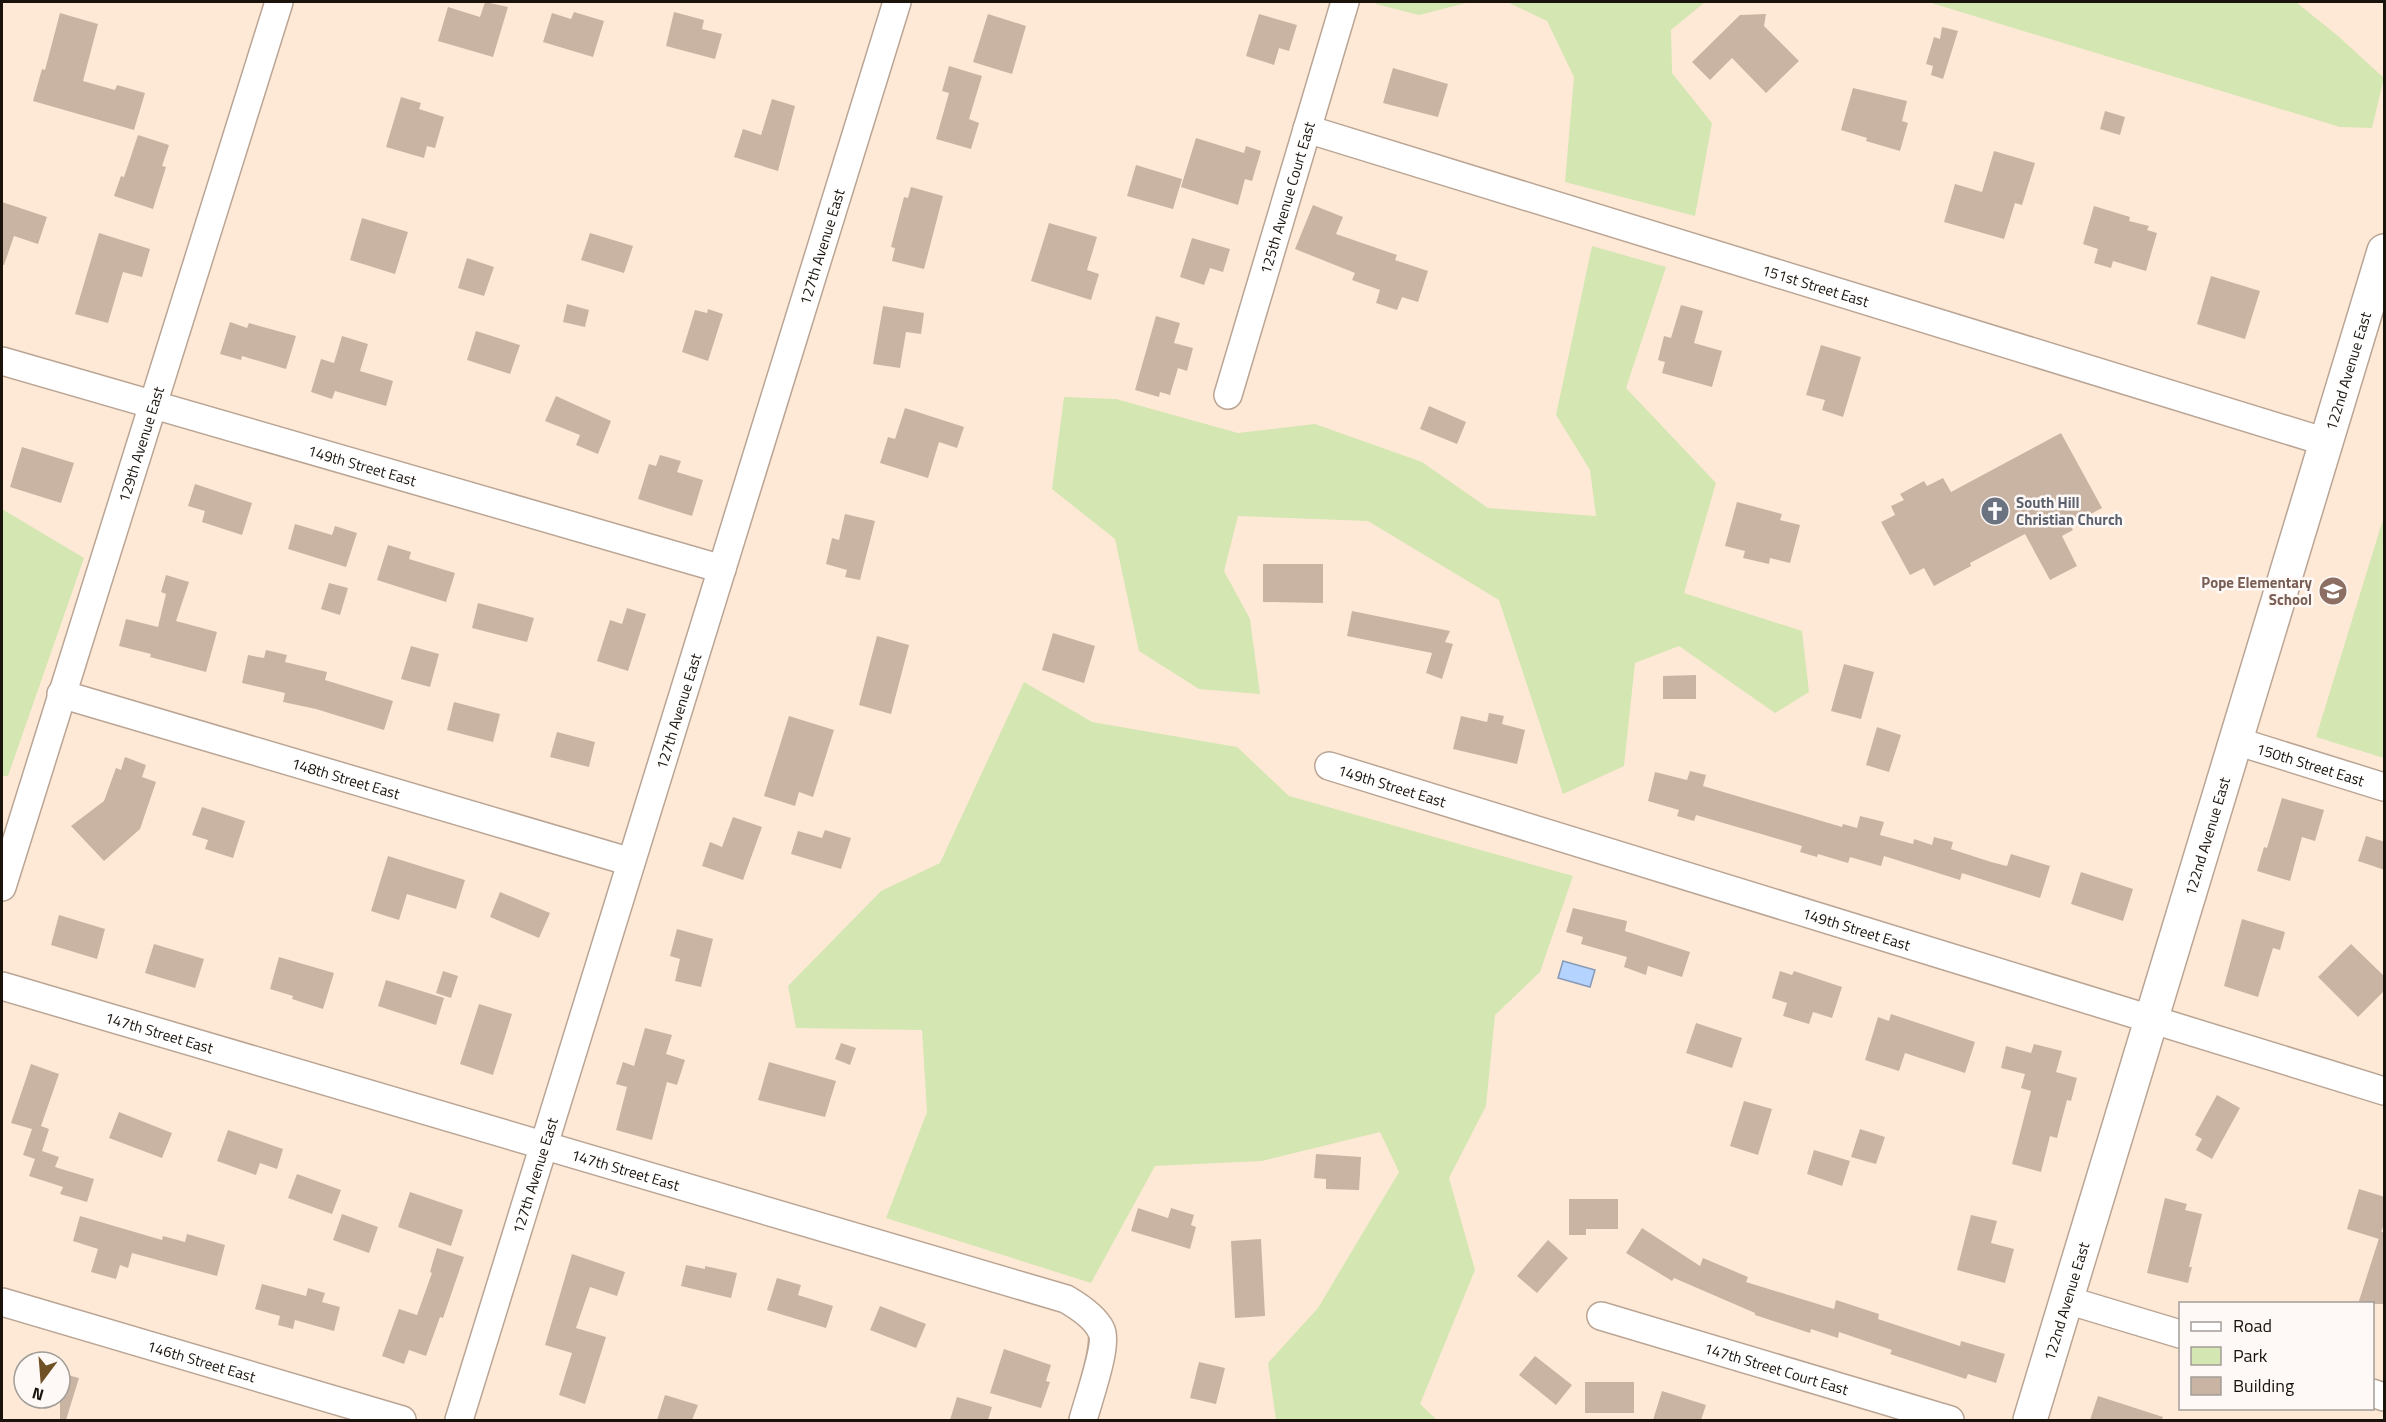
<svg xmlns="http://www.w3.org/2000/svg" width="2386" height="1422" font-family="'Titillium Web',sans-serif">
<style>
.green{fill:#d4e6b1}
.water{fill:#b4d3fe;stroke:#8699b5;stroke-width:1.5}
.building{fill:#c9b4a3}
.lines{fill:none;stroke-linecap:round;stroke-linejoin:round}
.minor-casing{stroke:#baa595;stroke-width:30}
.major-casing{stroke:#baa595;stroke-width:36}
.minor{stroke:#fff;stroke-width:27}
.major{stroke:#fff;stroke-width:33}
.labels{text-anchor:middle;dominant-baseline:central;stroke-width:5;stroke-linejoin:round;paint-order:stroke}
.street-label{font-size:15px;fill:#1a130c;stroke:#fef9f6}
.worship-label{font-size:15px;font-weight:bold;fill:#5b616d;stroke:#fef9f6;text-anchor:start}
.education-label{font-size:15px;font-weight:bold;fill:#785e54;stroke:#fef9f6;text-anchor:end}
</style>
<rect width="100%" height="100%" fill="#fee9d7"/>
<path class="green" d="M1377,2H1470L1419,15L1376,4Z
M1507,2H1705L1671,30L1672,73L1712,123L1695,216L1565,182L1574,77L1547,21Z
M1928,2H2296L2338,36L2384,78L2372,128L2340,127Z
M1592,246L1666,267L1626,388L1716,483L1684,593L1802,631L1809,692L1775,713L1679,646L1635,663L1624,766L1563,794L1499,600L1368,521L1238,516L1224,571L1250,619L1260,694L1199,689L1139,651L1115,539L1052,489L1064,397L1116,399L1238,433L1315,424L1422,462L1488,508L1596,516L1590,470L1556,415Z
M2,509L84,558L8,776H2Z
M2384,516V758L2316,737Z
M1024,682L1092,722L1237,747L1289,796L1573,876L1540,972L1495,1015L1486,1106L1449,1178L1475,1270L1420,1404L1437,1420H1276L1268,1363L1318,1308L1399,1172L1380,1132L1262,1161L1155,1166L1091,1283L886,1218L927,1112L922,1030L796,1028L788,986L881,891L940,863Z"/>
<path class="water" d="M1563,961L1595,970L1590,987L1558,978Z"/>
<path class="building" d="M485,2L508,7L493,57L438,41L448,7L480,17Z
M574,12L604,21L593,57L543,42L552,13L571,19Z
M674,12L704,20L702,29L722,34L715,59L666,46Z
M60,13L98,24L83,81L115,90L117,85L145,93L134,130L33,101L42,69L45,70Z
M988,14L1026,26L1012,74L973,62Z
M1259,14L1297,25L1289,51L1279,48L1274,65L1246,56Z
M1766,14L1764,26L1799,61L1766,93L1732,58L1710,80L1692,62L1740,15Z
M1942,27L1958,31L1943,79L1931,75L1933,66L1926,64L1934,37L1940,39Z
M949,66L982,76L969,119L979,123L971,149L936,139L949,93L942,91Z
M1393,68L1448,84L1438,117L1383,103Z
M1853,88L1907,101L1902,121L1908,123L1900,151L1866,141L1867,138L1841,130Z
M401,97L421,103L419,109L444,117L435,148L427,146L424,158L386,147Z
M772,99L795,106L778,171L734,157L743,129L761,135Z
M2105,111L2125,117L2120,135L2100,129Z
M138,135L169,145L162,166L166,167L153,209L114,196L121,176L124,177Z
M1196,138L1244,153L1246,146L1261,151L1252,181L1245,179L1238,205L1181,187Z
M1994,151L2035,163L2022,205L2015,203L2004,239L1944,222L1955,184L1982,192Z
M1136,165L1182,179L1173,209L1127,196Z
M911,187L943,196L924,269L892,261L895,248L891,247L904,197L908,198Z
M2,202L47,217L38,244L14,236L4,265H2Z
M1313,205L1343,217L1336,234L1397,255L1395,260L1428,271L1418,302L1402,297L1397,310L1376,303L1380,290L1352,280L1355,273L1295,249Z
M2094,206L2130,217L2129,221L2149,226L2147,230L2157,233L2146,271L2113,261L2111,268L2094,263L2098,249L2083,244Z
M362,218L408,232L395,274L350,260Z
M1049,223L1097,237L1087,270L1099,274L1091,300L1031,281Z
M99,233L150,249L142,277L123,272L108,323L75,314Z
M590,233L633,246L624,273L581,260Z
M1192,238L1230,249L1223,272L1210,268L1204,285L1180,277Z
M467,258L494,267L484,296L458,288Z
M2211,276L2260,291L2245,339L2197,324Z
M567,304L589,310L585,327L563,322Z
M1681,305L1703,311L1694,343L1722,351L1712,387L1662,373L1665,362L1658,360L1664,336L1671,338Z
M883,306L924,313L921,334L906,332L900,368L873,364Z
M708,309L723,314L708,361L682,352L695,310L707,313Z
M1156,316L1180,323L1174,343L1193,348L1187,371L1178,368L1170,395L1160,392L1159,397L1135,390Z
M230,322L247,328L249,323L296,336L286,369L242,356L241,360L220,354Z
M476,331L520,345L510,374L467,360Z
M342,336L368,344L360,371L393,381L386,406L335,391L332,399L311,392L321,359L334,363Z
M1821,345L1861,357L1843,417L1822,410L1825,400L1806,395Z
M556,396L611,421L598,454L576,445L580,435L545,421Z
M1429,406L1466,422L1457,444L1420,429Z
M905,408L964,427L957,448L939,442L928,478L880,463L888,437L895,439Z
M2061,433L2102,508L2070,525L2073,530L2062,536L2077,566L2050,580L2025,534L1970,563L1971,566L1934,586L1924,568L1910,575L1881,522L1895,515L1891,506L1904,500L1900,494L1924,481L1927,486L1943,478L1951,492Z
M22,447L74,463L61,503L10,487Z
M660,455L681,461L677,472L703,480L692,516L638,499L649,464L656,466Z
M195,484L252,503L242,535L202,522L205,511L188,506Z
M1737,502L1782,514L1780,520L1800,525L1790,563L1770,558L1769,564L1743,558L1745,551L1725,546Z
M845,514L875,521L860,580L845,577L847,570L826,564L832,538L839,540Z
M295,524L332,535L335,526L357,533L346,567L288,549Z
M388,545L411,552L409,559L455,573L446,602L377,580Z
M1263,564H1323V603L1263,602Z
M166,575L189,582L176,621L217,632L206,672L150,657L151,654L119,646L126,619L158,627L166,594L161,592Z
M329,583L348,588L340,615L321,609Z
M478,603L534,618L527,642L472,628Z
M627,608L646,614L628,671L597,661L610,620L622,624Z
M1352,611L1450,631L1445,642L1453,644L1442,679L1426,673L1432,653L1347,636Z
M1053,633L1095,646L1084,683L1042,670Z
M877,636L909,645L891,714L859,705Z
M411,646L439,654L430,687L401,679Z
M266,650L287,655L285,662L327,672L325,680L393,701L384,730L316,709L283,702L285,693L242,683L248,655L264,658Z
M1844,664L1874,672L1861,719L1831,711Z
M1696,675V699H1663V676Z
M454,702L500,714L493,742L447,730Z
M1489,713L1504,716L1502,724L1525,730L1517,764L1453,749L1461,716L1487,722Z
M789,716L834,730L813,797L799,792L795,806L764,796Z
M1877,727L1901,735L1889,772L1866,765Z
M557,732L595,742L589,767L550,757Z
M125,757L146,765L142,777L156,782L140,829L104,861L71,826L104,801L116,768L121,770Z
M1690,771L1706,775L1703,786L1842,827L1843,824L1857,828L1860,816L1884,822L1880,835L1913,844L1914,839L1932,845L1934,837L1953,842L1951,849L1991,862L2007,866L2011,854L2050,866L2040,898L1962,873L1960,880L1884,856L1881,866L1850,857L1848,863L1818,854L1817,857L1800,852L1802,846L1696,815L1694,821L1677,816L1679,810L1648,801L1655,772L1687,780Z
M2282,798L2324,810L2315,841L2302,837L2290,881L2257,871L2264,847L2267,848Z
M202,807L245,821L233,858L205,849L208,840L192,835Z
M733,817L762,827L743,880L702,866L710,842L722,847Z
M825,830L851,838L841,869L791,854L798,831L822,838Z
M2366,836L2385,842V870L2358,861Z
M388,856L465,880L456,909L407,894L399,920L371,911Z
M2081,872L2133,889L2123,921L2071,904Z
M500,892L550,913L539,938L490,917Z
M1573,908L1627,921L1625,931L1690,952L1682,977L1648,966L1646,975L1624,967L1627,957L1581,944L1583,937L1566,932Z
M59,915L105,929L97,959L51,945Z
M2242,919L2285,932L2280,950L2273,948L2258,997L2224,986Z
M677,929L713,939L701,987L675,981L680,959L670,956Z
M154,944L204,959L195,988L145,973Z
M2351,944L2385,977V990L2358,1017L2318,977Z
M279,957L334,973L323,1009L292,999L293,996L270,989Z
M443,971L458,976L451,998L436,993Z
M1780,971L1792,975L1794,971L1842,987L1832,1018L1813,1012L1809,1024L1783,1016L1787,1003L1772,998Z
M386,980L444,998L436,1025L378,1006Z
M479,1004L512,1014L493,1075L460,1064Z
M1891,1014L1975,1042L1965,1073L1905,1053L1899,1071L1865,1060L1878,1017L1889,1021Z
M1696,1023L1742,1038L1732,1068L1686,1053Z
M645,1028L672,1035L666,1054L685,1060L677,1085L667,1082L652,1140L616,1130L627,1087L616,1084L623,1062L634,1066Z
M841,1043L856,1048L850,1065L835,1059Z
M2034,1044L2062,1051L2056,1072L2077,1078L2071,1101L2067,1100L2057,1138L2050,1136L2041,1172L2012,1164L2031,1091L2021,1088L2025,1074L2001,1068L2006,1046L2031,1053Z
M769,1062L836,1081L825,1117L758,1100Z
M31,1064L59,1074L41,1126L49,1129L42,1151L59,1157L55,1167L94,1179L87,1202L60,1194L63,1187L29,1176L35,1159L23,1155L32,1129L11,1123Z
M2217,1095L2240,1108L2212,1159L2196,1150L2202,1139L2195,1135Z
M1744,1101L1772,1109L1758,1155L1730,1146Z
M119,1112L172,1133L162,1158L109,1138Z
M1860,1129L1885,1137L1876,1164L1851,1157Z
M228,1130L283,1149L277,1169L260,1163L256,1175L217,1161Z
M1814,1150L1850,1161L1842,1186L1807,1174Z
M1316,1154L1361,1157L1359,1190L1326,1189V1179L1314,1178Z
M297,1174L341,1190L332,1214L288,1198Z
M2359,1189L2385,1197V1221L2379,1239L2347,1229Z
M410,1192L463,1210L451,1246L398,1227Z
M2165,1198L2187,1204L2185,1210L2202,1214L2189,1267H2192L2188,1283L2147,1273Z
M1569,1199H1618V1229H1586V1235H1569Z
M1138,1208L1168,1218L1171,1208L1194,1215L1191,1225L1196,1227L1190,1249L1131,1231Z
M342,1214L378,1227L369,1253L333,1240Z
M1971,1215L1997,1221L1991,1243L2014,1249L2005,1283L1957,1270Z
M80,1216L162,1240L163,1236L185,1242L187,1234L225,1245L217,1276L132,1253L128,1268L120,1265L116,1279L91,1272L98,1249L73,1241Z
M1642,1228L1700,1266L1703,1258L1748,1277L1746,1282L1834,1309L1836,1300L1879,1314L1878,1319L1960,1346L1961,1341L2005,1354L1996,1383L1968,1374L1966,1379L1951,1374L1890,1354L1892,1350L1839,1332L1838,1338L1811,1329L1810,1333L1755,1315V1313L1674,1278L1672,1281L1626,1253Z
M2381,1232H2385V1304H2358Z
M1261,1239L1265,1316L1235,1318L1231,1241Z
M1548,1240L1568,1258L1537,1293L1517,1276Z
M437,1248L464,1257L443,1318L440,1317L426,1356L409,1350L404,1364L382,1356L399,1309L417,1315L432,1273L430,1272Z
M572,1254L625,1272L617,1296L590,1287L576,1328L606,1337L585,1404L559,1395L572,1353L545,1345Z
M686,1265L705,1269V1266L737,1273L731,1298L681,1286Z
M777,1278L801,1285L798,1295L833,1306L826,1328L767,1310Z
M262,1284L306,1296L308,1288L325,1293L322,1302L340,1307L334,1331L295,1320L293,1329L278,1325L280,1316L255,1309Z
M880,1306L926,1324L916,1348L870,1330Z
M1004,1349L1051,1365L1046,1381L1050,1382L1041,1408L990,1393Z
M1535,1356L1572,1385L1556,1405L1519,1375Z
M1199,1362L1225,1368L1216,1404L1190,1398Z
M60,1373L79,1378L66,1420H60Z
M1585,1382H1634V1413H1585Z
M1662,1391L1706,1405L1701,1420H1653Z
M665,1395L698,1405L692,1420H657Z
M2098,1396L2163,1417L2162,1420H2090Z
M957,1397L992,1407L988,1420H950Z"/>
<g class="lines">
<g class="minor-casing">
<g id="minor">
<path id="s1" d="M1307,129L2326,442"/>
<path id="s2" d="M2,361L722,569"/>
<path id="s3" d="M1228,395L1345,2"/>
<path id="s4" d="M61,694L631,862"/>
<path id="s5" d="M2236,741L2384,787"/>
<path id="s6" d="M1329,766L2384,1091"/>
<path id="s7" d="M2,887L279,2"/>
<path id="s8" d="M2,986L1066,1299C1078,1306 1095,1317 1101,1330C1109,1343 1087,1404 1083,1420"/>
<path d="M2067,1300L2180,1334"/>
<path id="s9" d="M2,1302L402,1420"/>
<path id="s10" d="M1601,1316L1950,1420"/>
<path d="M2372,1393L2384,1397"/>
<path id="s11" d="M459,1420L897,2"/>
</g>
</g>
<g class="major-casing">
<g id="major">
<path id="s12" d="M2030,1420L2384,251"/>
</g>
</g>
<use href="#minor" class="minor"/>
<use href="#major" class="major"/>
</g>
<defs>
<g id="church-disc" transform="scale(1.5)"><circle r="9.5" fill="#6b7280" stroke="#fef9f6"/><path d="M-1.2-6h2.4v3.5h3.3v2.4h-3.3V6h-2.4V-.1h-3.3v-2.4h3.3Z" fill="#fff"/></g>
<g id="school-disc" transform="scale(1.5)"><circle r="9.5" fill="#8d6e63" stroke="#fef9f6"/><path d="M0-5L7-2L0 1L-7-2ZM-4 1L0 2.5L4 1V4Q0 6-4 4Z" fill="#fff"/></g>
</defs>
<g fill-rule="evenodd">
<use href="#church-disc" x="1995" y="511"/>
<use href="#school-disc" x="2333" y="591"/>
</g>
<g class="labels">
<g class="street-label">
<text stroke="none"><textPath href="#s3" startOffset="206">125th Avenue Court East</textPath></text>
<text stroke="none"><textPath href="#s11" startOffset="1228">127th Avenue East</textPath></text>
<text stroke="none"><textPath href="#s1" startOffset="532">151st Street East</textPath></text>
<text stroke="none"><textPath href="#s12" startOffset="1096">122nd Avenue East</textPath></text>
<text stroke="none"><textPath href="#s7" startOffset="464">129th Avenue East</textPath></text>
<text stroke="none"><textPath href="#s2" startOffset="375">149th Street East</textPath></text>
<text stroke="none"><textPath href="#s11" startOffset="742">127th Avenue East</textPath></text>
<text stroke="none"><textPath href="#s5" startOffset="78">150th Street East</textPath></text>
<text stroke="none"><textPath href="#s4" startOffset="297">148th Street East</textPath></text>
<text stroke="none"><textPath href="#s6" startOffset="66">149th Street East</textPath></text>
<text stroke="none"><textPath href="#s12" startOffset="610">122nd Avenue East</textPath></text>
<text stroke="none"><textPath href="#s6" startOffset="552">149th Street East</textPath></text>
<text stroke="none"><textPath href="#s8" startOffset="164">147th Street East</textPath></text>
<text stroke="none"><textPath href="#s8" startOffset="650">147th Street East</textPath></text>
<text stroke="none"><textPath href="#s11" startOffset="256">127th Avenue East</textPath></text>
<text stroke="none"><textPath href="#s12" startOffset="124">122nd Avenue East</textPath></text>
<text stroke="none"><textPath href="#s9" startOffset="208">146th Street East</textPath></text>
<text stroke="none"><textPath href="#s10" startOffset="183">147th Street Court East</textPath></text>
</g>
<g class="worship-label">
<text x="2016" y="502">South Hill<tspan x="2016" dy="17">Christian Church</tspan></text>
</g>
<g class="education-label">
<text x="2312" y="582">Pope Elementary<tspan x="2312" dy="17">School</tspan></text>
</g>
</g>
<rect width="2386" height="1422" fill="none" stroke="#1a130c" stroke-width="6"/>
<rect x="2179" y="1302" width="195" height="108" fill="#fef9f6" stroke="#a39d98" stroke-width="1.5"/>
<rect x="2191" y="1322" width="30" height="9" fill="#ffffff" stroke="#a39d98" stroke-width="1.5"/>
<text x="2233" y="1332" font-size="18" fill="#1a130c">Road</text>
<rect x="2191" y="1347" width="30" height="18" fill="#d4e6b1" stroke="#a39d98" stroke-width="1.5"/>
<text x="2233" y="1362" font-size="18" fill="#1a130c">Park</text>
<rect x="2191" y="1377" width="30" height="18" fill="#c9b4a3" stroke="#a39d98" stroke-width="1.5"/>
<text x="2233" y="1392" font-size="18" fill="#1a130c">Building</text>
<g transform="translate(42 1380) rotate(196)"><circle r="28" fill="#fef9f6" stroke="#a39d98" stroke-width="1.5"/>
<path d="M0-4.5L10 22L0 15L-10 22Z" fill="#705126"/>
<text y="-9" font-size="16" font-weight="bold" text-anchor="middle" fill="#1a130c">N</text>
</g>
</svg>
